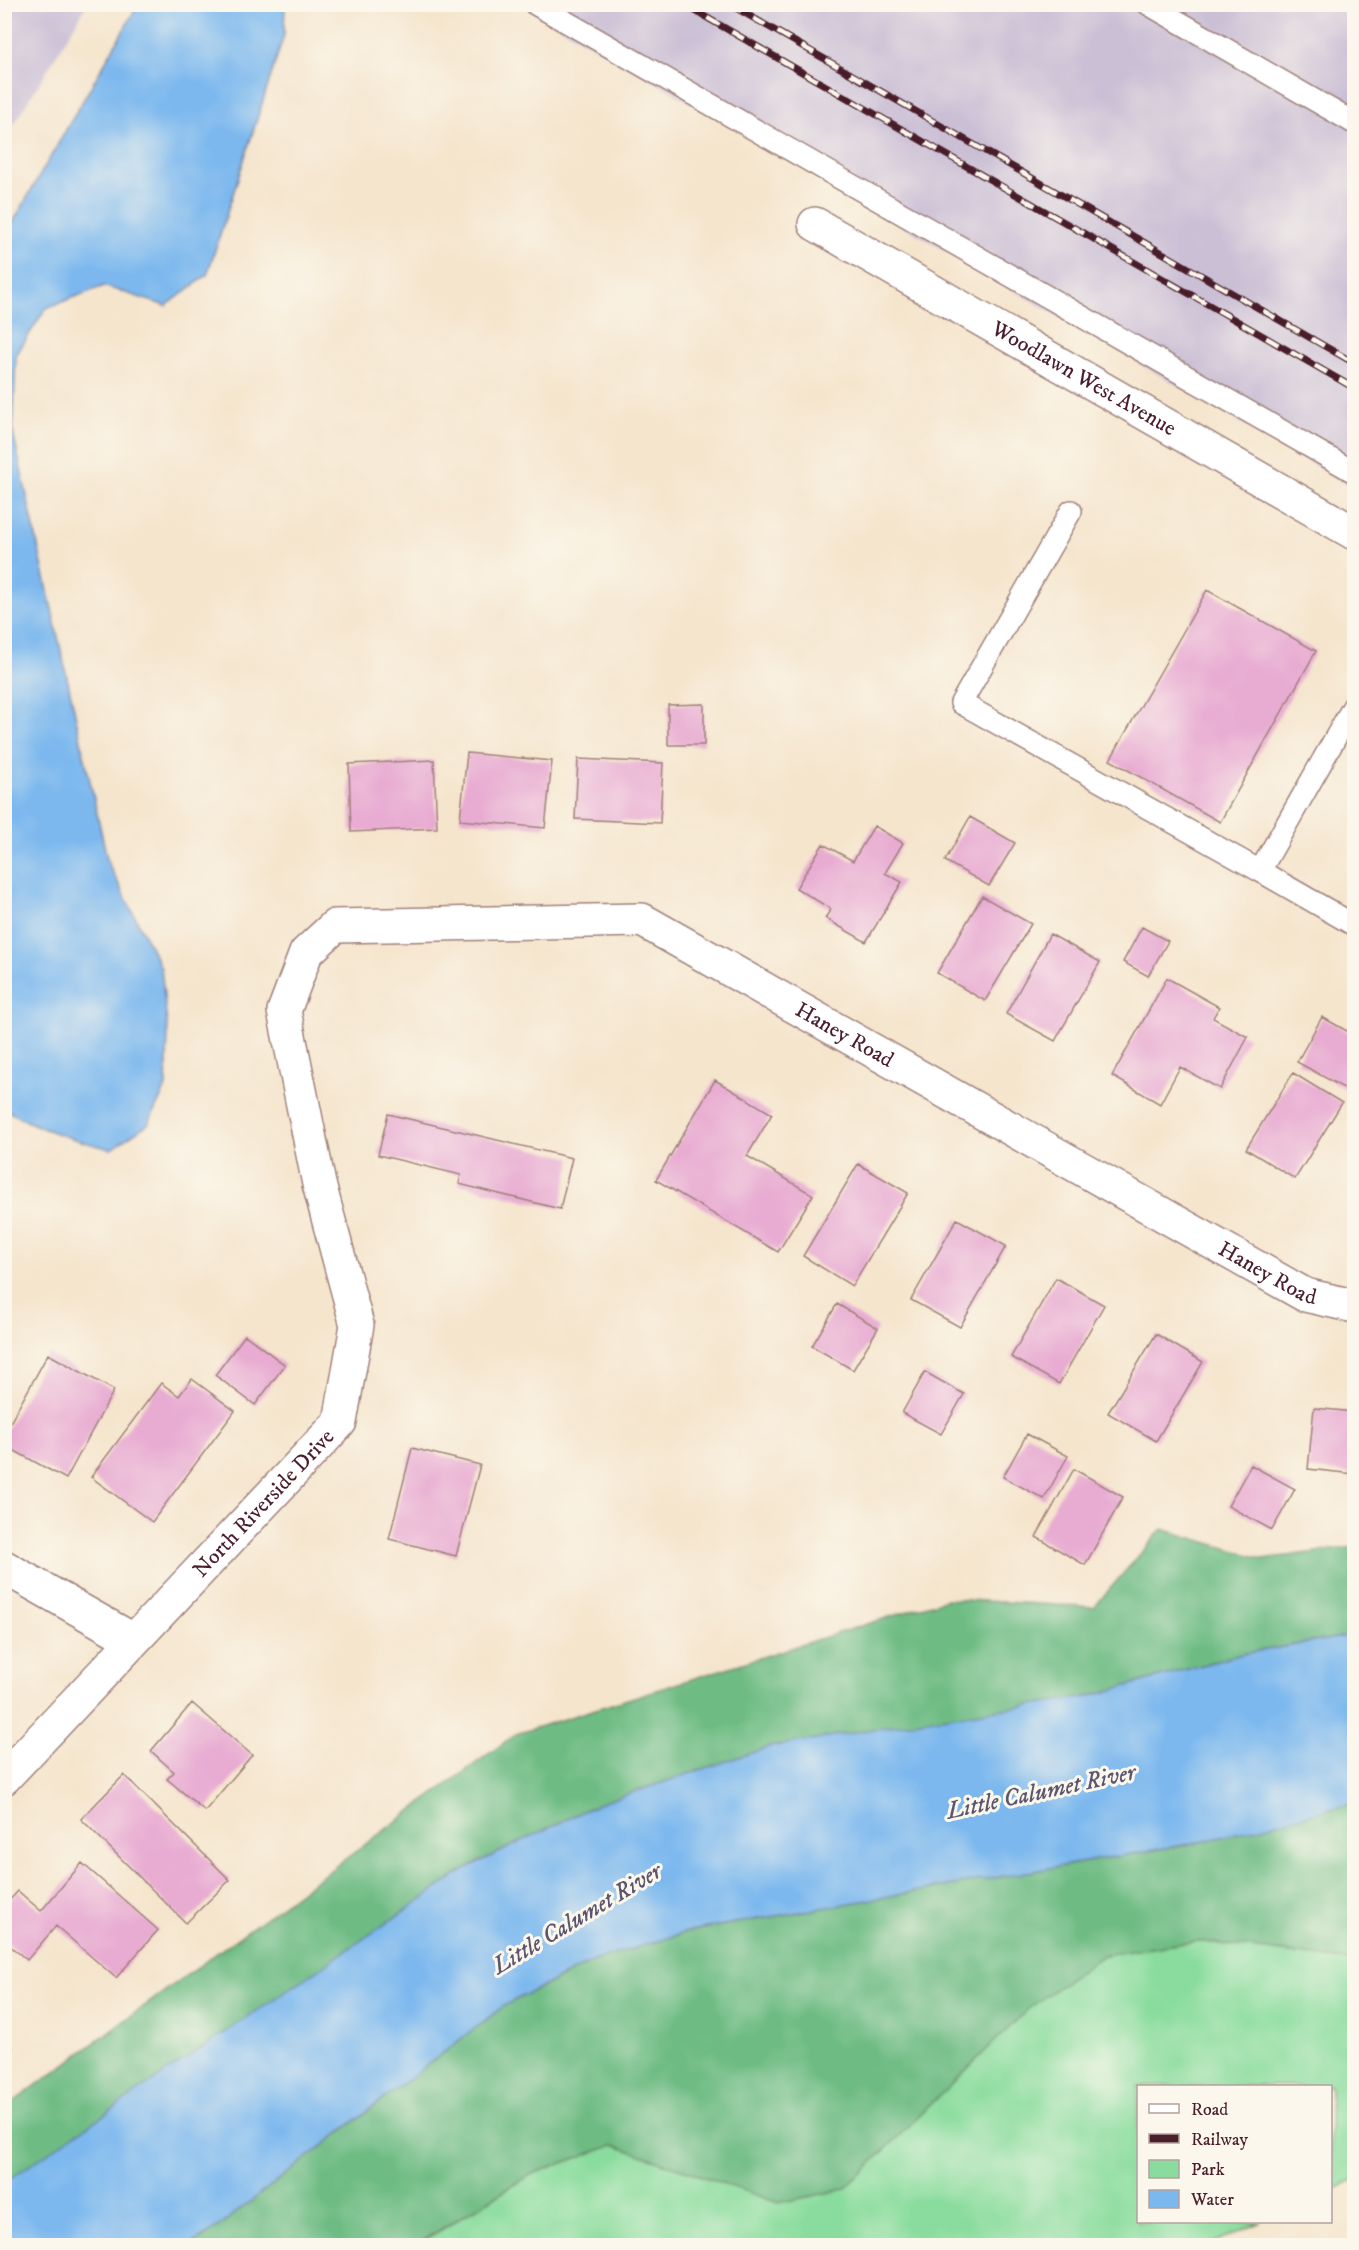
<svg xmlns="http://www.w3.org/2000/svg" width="1359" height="2250" font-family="'IM FELL DW Pica',serif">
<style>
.industrial{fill:#cbbfd5}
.green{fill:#89dc9d;stroke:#6a7e64;stroke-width:1.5}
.forest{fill:#6ebc84;stroke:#5c6e58;stroke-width:1.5}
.water{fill:#7bb8ee;stroke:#626c8c;stroke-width:1.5}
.building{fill:#e8abd2}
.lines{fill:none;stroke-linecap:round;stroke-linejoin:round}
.service-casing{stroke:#a0827c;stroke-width:24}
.minor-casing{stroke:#a0827c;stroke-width:36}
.service{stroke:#fff;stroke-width:21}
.minor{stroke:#fff;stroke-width:33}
.rail-casing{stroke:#4a1f2b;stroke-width:7}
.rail{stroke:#fbf7ec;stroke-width:4.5;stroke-dasharray:14;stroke-linecap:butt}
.labels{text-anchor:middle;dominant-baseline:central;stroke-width:6;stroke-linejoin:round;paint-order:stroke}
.street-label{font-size:22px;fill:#4a1f2b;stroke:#fbf7ec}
.water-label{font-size:24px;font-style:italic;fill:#5b556f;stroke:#fbf7ec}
</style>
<rect width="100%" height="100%" fill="#fbf7ec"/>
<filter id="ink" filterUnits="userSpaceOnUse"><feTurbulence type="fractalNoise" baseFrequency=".0167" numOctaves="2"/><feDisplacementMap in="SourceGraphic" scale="12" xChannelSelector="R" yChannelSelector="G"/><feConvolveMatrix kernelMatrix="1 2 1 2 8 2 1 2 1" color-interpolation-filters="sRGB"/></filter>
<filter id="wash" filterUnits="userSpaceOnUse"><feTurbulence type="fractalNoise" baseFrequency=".008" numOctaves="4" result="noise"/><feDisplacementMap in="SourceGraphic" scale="24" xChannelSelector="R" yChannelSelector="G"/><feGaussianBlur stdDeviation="1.35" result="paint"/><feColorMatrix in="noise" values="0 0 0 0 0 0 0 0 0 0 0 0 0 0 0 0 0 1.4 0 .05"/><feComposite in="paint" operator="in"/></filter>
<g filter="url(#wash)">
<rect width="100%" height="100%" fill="#f5e5cd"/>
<path class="industrial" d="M5,4L87,5L5,139L4,5Z
M522,5H1354V488L1020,294Z"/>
<path class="green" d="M1197,1941L1354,1961V2180L1331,2191L1330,2086H1138V2222H1261L1208,2245L415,2246L532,2174L613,2145L779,2203L1029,2008L1103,1955Z"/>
<path class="forest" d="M1162,1529L1263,1559L1354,1547V1635L1242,1654L1087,1697L598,1804L469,1867L5,2184L4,2109L516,1734L947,1599L1094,1607Z
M1354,1803V1961L1197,1941L1103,1955L1029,2008L845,2189L779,2203L613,2145L532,2174L415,2245L190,2246L211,2232L505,2005L596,1960L690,1931L1206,1841Z"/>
<path class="water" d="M138,5H285L284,35L207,275L166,306L104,286L46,308L16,355L13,433L108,863L161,968L168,1033L166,1087L148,1124L111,1149C74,1140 37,1129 5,1109V236Z
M1354,1635V1803L1206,1841L690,1931L596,1960L505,2005L211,2232L190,2245H5V2184L11,2178L469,1867L598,1804L769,1747L926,1720L1087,1697L1242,1654Z"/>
<g id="blocks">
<path class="building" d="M1207,590L1316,651L1220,822L1110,760Z
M704,704V745H668V705Z
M467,753L552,761L545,828L460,820Z
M578,759L663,763L660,823L575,819Z
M434,760L437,828L351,832L349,764Z
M970,817L1015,843L989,886L945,861Z
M874,826L903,843L885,873L902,882L866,942L825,918L831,909L796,888L823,844L853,861Z
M982,896L1031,924L985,1001L937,973Z
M1142,927L1168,941L1148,976L1123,962Z
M1050,934L1100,962L1055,1041L1006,1014Z
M1167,978L1219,1007L1213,1018L1248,1037L1220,1089L1180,1067L1160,1104L1112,1076Z
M1322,1017L1354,1035V1081L1349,1091L1297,1062Z
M1293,1073L1342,1103L1295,1179L1246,1149Z
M715,1080L772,1114L747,1156L813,1195L778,1252L656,1180Z
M388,1114L572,1158L560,1209L459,1184L461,1175L378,1155Z
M858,1164L908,1193L852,1286L803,1256Z
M957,1219L1006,1246L960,1327L911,1300Z
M1056,1278L1104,1305L1059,1384L1011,1357Z
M837,1304L878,1328L853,1370L812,1346Z
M1156,1334L1203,1362L1156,1441L1108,1413Z
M245,1335L285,1365L255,1405L215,1375Z
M48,1354L114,1390L66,1479L4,1445V1434Z
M925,1372L964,1394L941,1434L902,1413Z
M192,1379L235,1411L152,1522L91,1477L161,1383L179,1396Z
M1314,1408L1354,1412V1474L1308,1469Z
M1027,1434L1068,1456L1044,1499L1003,1477Z
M412,1448L480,1465L456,1556L389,1539Z
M1251,1465L1295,1489L1272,1530L1228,1506Z
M1074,1469L1123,1497L1085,1565L1036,1537Z
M192,1703L252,1755L205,1811L167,1779L174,1772L151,1751Z
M124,1775L230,1880L186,1923L81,1819Z
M82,1863L158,1930L116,1978L56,1926L27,1960L4,1941V1906L18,1891L41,1911Z
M4,2044L13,2048L4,2064Z"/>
</g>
</g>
<g filter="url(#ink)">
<use href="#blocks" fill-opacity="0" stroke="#a0827c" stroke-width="1.5"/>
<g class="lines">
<g class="service-casing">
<path id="service" d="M535,4L1354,472
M1148,4L1354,123
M1071,511L961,703L1260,871
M1354,705L1260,871L1354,925"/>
</g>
<g class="minor-casing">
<g id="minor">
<path id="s1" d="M815,224L1354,533"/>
<path d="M4,1567L133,1640"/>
<path id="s2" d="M4,1778L340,1422L357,1325L319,1184L284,1011L306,953L335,926L642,920L1305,1295L1354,1306"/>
</g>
</g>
<use href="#service" class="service"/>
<use href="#minor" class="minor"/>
<g class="rail-casing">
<path id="rail" d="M683,4L1354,388
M729,4L1354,363"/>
</g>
<use href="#rail" class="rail"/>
</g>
</g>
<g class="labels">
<g class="street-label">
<text stroke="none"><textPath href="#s1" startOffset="310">Woodlawn West Avenue</textPath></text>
<text stroke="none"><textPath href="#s2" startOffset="1552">Haney Road</textPath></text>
<text stroke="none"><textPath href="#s2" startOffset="2038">Haney Road</textPath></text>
<text stroke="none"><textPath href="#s2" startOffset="378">North Riverside Drive</textPath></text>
</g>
<g class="water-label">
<text transform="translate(1041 1792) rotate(-12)">Little Calumet River</text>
<text transform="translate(577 1919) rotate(-31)">Little Calumet River</text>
</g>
</g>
<rect width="1359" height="2250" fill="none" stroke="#fbf7ec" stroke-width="24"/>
<rect x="1137" y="2085" width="195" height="138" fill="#fbf7ec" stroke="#b4a19f" stroke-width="1.5"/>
<rect x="1149" y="2104" width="30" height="9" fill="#ffffff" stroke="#b4a19f" stroke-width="1.5"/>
<text x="1191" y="2115" font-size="18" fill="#4a1f2b">Road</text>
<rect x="1149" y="2134" width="30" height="9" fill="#4a1f2b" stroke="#b4a19f" stroke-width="1.5"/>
<text x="1191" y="2145" font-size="18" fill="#4a1f2b">Railway</text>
<rect x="1149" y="2160" width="30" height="18" fill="#89dc9d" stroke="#b4a19f" stroke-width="1.5"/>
<text x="1191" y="2175" font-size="18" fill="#4a1f2b">Park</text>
<rect x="1149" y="2190" width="30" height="18" fill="#7bb8ee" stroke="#b4a19f" stroke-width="1.5"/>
<text x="1191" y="2205" font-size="18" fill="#4a1f2b">Water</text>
</svg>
